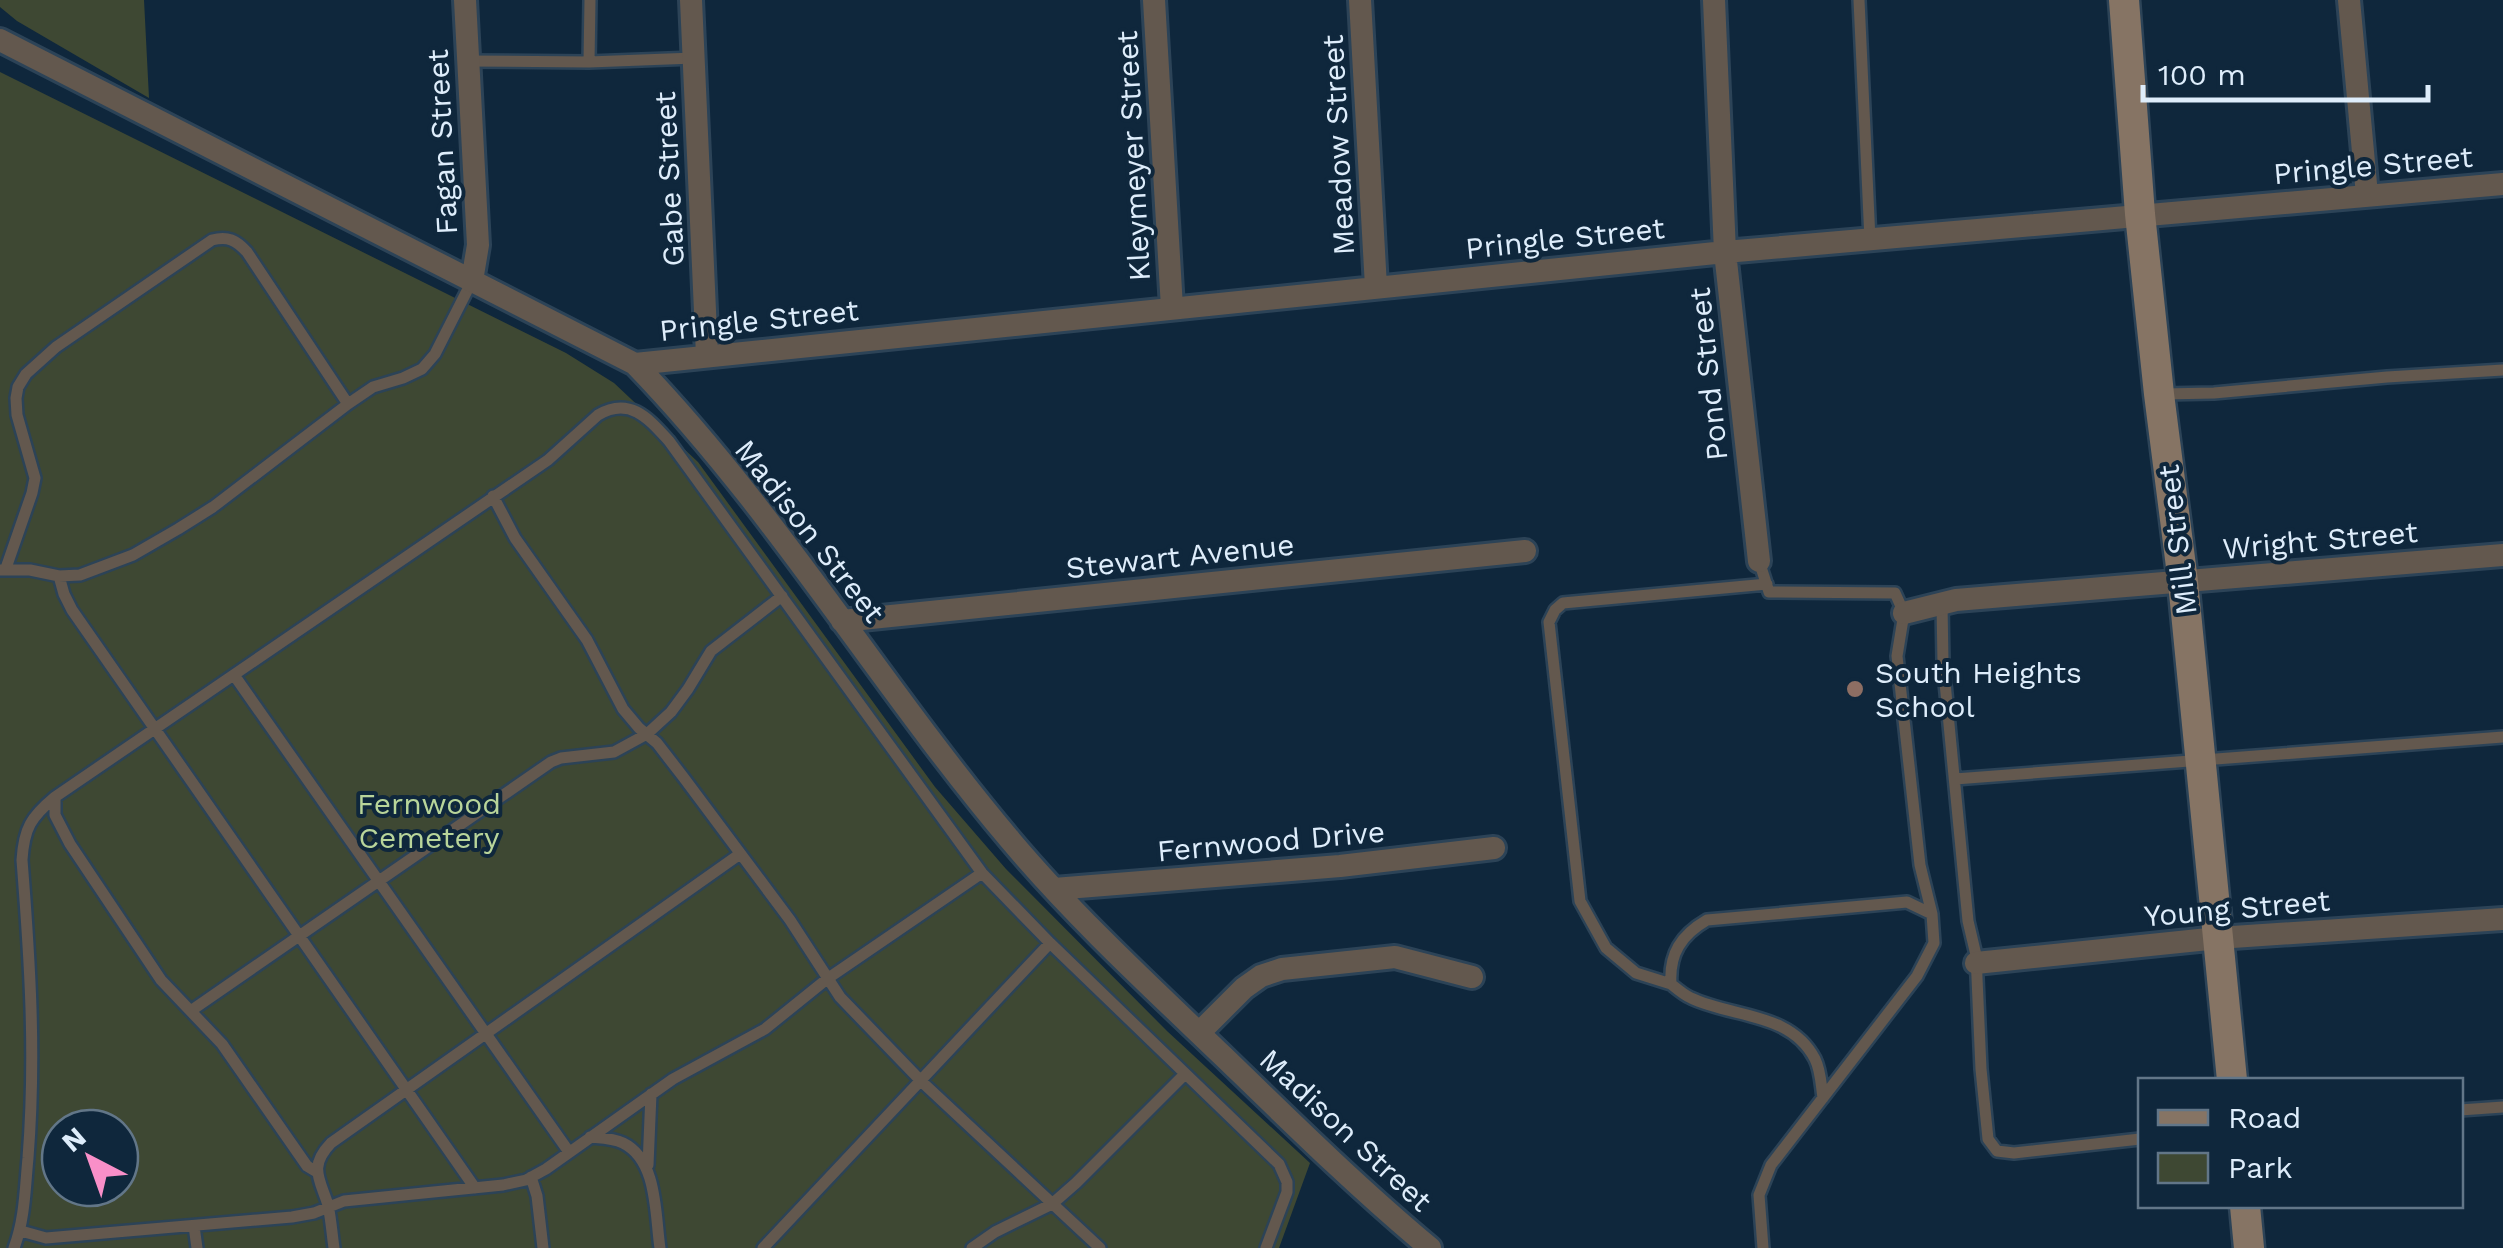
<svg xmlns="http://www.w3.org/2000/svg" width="2503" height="1248" font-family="'Work Sans',sans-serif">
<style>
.green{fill:#3e4833;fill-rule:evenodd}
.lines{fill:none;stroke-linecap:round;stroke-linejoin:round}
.lane-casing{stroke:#2c4357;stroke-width:16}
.street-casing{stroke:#2c4357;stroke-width:28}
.secondary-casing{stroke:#2c4357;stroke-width:35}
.lane{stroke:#63584e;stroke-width:11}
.street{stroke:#63584e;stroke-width:22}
.secondary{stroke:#867464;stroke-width:30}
.education-dot{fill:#8d6e63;stroke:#0f273c;stroke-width:4}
.labels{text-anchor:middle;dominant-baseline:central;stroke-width:8;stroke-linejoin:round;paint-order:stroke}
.street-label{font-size:30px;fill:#deedfb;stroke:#0f273c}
.poi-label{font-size:30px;fill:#deedfb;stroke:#0f273c;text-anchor:start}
.park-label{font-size:30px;fill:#b9d59a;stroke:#0f273c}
</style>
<rect width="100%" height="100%" fill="#0f273c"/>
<path class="green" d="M0,0H144L149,98L17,21L0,7Z
M0,72L566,353L614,383L698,462L935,787L1006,869L1167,1031L1310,1163L1279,1248H0ZM60,1128H120V1188H60Z"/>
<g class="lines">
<g class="lane-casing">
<path id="lane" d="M1859,0L1870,240
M468,61L589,62L694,58
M589,62L590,0
M2163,394L2214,393L2387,377L2503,370
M493,496L515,538L587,640L623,709L639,728L657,743L684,778L790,920L840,997L922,1082L1100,1248
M1759,561L1769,592L1895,593L1904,613L1897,656L1920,865L1932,914
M6,568L32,493L35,478L17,415L16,398L18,387L26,374L56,347L212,240C228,236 236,240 247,252L348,404
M0,570H30L59,576L80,575L133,555L178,529L213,507L348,404L373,387L403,378L422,369L435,354L472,281
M59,576L64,594L72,610L475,1188
M1942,604L1943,662L1968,921L1976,955L1981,1069L1988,1139L1997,1151L2014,1153L2140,1139
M234,675L569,1152
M1955,779L2503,737
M55,797V815L70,844L161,980L222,1044L307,1166L317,1172
M1671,984L1636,973L1606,948L1580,901L1549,622L1555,610L1563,603L1767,584
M192,1010L551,762L561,758L614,752L647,734L671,712L688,689L711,651L782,596
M2460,1110L2503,1107
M590,1137C601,1138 613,1138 623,1143C658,1160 655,1215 660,1248
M648,1165L651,1094
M531,1177L537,1196L543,1248
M194,1226L197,1248
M21,1231L46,1238L292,1217L314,1213L344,1201L503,1185L526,1180L546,1169L673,1079L765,1029L827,979L982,873
M14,1248C25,1219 25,1188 28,1158C36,1055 30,962 22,860C24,828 31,817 55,797L548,460L598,415C630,396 649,419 669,441L982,873L1050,943L1279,1164L1287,1182V1192L1266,1248
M334,1248C332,1234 331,1219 328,1205C320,1179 308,1167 331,1143L740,854
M763,1248L1050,943
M972,1248L995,1232L1052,1204L1076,1183L1185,1074
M1763,1248L1759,1195L1771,1165L1917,976L1934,943L1932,914L1907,902L1707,920C1681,935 1669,954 1671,984C1677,989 1684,995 1691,998C1733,1018 1791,1012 1815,1059C1821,1071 1821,1085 1823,1098"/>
</g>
<g class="street-casing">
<path id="street" d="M465,0L478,245L472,281
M691,0L707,355
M1154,0L1172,308
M1360,0L1376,287
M1714,0L1725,252L1759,561
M2349,0L2367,195
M0,40L635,364C776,510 880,686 1011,841C1076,918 1151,987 1224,1057C1291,1122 1358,1188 1430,1248
M635,364L1725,252L2503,184
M1904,613L1956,600L2503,555
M842,621L1525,551
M1054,889L1340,866L1494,848
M1976,963L2218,938L2503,919
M1199,1033L1244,988L1261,976L1282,969L1395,957L1472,977"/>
</g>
<g class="secondary-casing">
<path id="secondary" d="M2124,0L2140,214L2159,394L2183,582L2232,1080
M2245,1206L2249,1248"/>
</g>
<use href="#lane" class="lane"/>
<use href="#street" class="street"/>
<use href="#secondary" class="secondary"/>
</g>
<circle class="education-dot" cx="1855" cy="689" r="10"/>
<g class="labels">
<g class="street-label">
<text transform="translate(442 142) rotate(-93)">Fagan Street</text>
<text transform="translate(1338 145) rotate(-93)">Meadow Street</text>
<text transform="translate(1133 156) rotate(-93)">Kleymeyer Street</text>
<text transform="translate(2373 165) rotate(-5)">Pringle Street</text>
<text transform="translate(669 179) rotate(-93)">Gabe Street</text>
<text transform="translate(1565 238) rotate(-6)">Pringle Street</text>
<text transform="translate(759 320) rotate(-6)">Pringle Street</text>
<text transform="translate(1708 374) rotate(-96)">Pond Street</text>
<text transform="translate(810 531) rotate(52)">Madison Street</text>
<text transform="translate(2177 540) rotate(-97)">Mill Street</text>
<text transform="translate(2320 540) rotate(-5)">Wright Street</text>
<text transform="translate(1180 556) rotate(-6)">Stewart Avenue</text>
<text transform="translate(1271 841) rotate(-5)">Fernwood Drive</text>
<text transform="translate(2237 908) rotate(-5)">Young Street</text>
<text transform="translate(1346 1130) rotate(43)">Madison Street</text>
</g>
<g class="poi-label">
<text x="1875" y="672">South Heights<tspan x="1875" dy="34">School</tspan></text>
</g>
<g class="park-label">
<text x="429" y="803">Fernwood<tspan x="429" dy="34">Cemetery</tspan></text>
</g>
</g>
<rect x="2138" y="1078" width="325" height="130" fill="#0f273c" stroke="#627688" stroke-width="2.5"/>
<rect x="2158" y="1110" width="50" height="15" fill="#867464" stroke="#627688" stroke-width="2.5"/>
<text x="2228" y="1128" font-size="30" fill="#deedfb">Road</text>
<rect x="2158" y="1153" width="50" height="30" fill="#3e4833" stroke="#627688" stroke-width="2.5"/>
<text x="2228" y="1178" font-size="30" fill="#deedfb">Park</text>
<g transform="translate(90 1158) rotate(319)"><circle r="48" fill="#0f273c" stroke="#627688" stroke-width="2.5"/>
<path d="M0-8L18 38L0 25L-18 38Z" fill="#f98fc8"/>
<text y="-15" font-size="28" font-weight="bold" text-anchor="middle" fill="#deedfb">N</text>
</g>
<path d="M2143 85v15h285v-15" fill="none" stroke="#deedfb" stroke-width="5"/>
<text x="2158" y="85" font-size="30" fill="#deedfb" stroke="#0f273c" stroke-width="8" paint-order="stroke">100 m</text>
</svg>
